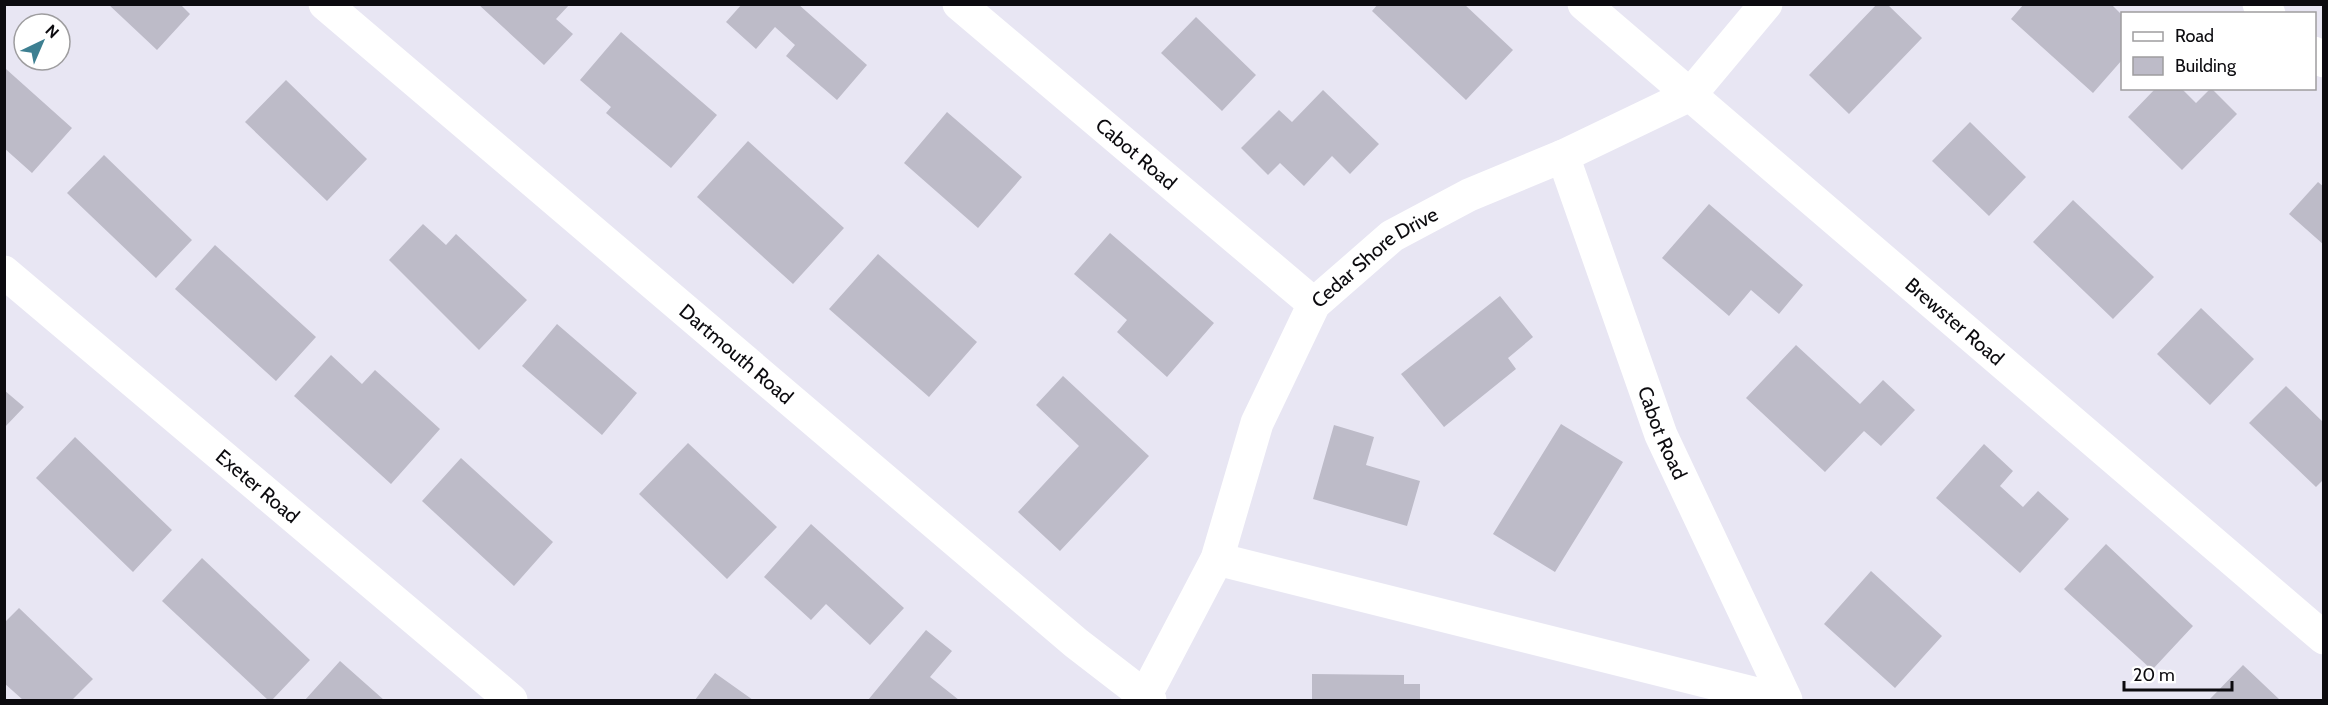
<svg xmlns="http://www.w3.org/2000/svg" width="2328" height="705" font-family="Cabin,sans-serif">
<style>
.building{fill:#bdbbc8}
.lines{fill:none;stroke-linecap:round;stroke-linejoin:round}
.minor{stroke:#fff;stroke-width:33}
.labels{text-anchor:middle;dominant-baseline:central;stroke-width:6;stroke-linejoin:round;paint-order:stroke}
.street-label{font-size:20px;fill:#0c0b0f;stroke:#fff}
</style>
<rect width="100%" height="100%" fill="#e8e6f3"/>
<path class="building" d="M108,4H180L190,14L157,50Z
M478,4H570L556,19L573,34L544,65Z
M742,4H798L867,65L837,100L786,56L795,45L775,27L756,49L726,22Z
M1378,4H1464L1513,50L1466,100L1372,11Z
M1877,4H1887L1922,38L1849,114L1809,75Z
M2024,4H2111L2122,15V60L2093,93L2011,19Z
M1196,17L1256,75L1222,111L1161,53Z
M621,32L717,115L671,168L606,113L611,107L580,80Z
M6,69L72,128L32,173L4,148Z
M286,80L367,159L327,201L245,122Z
M2156,88H2181L2196,103L2211,88L2237,114L2182,170L2128,117Z
M1323,90L1379,144L1350,174L1332,156L1304,186L1280,163L1268,175L1241,148L1279,110L1292,122Z
M947,112L1022,177L978,228L904,163Z
M1970,122L2026,177L1989,216L1932,161Z
M748,141L844,228L793,284L697,197Z
M104,155L192,240L156,278L67,193Z
M2318,182L2324,187V245L2289,214Z
M2073,200L2154,277L2113,319L2033,242Z
M1709,204L1803,285L1779,314L1751,290L1729,316L1662,258Z
M423,224L446,245L456,234L527,300L479,350L389,260Z
M1110,233L1214,323L1167,377L1117,332L1127,320L1074,274Z
M215,245L316,337L276,381L175,289Z
M878,254L977,342L929,397L829,309Z
M1500,296L1533,337L1508,358L1516,369L1444,427L1401,374Z
M2201,308L2254,359L2210,405L2157,354Z
M557,324L637,393L602,435L522,366Z
M1796,345L1860,404L1883,380L1915,410L1881,446L1864,431L1825,472L1746,398Z
M331,355L362,384L375,370L440,429L391,484L294,396Z
M1063,376L1149,456L1060,551L1018,512L1079,446L1036,405Z
M2286,386L2324,423V479L2316,487L2249,423Z
M4,390L24,407L4,428Z
M1561,424L1623,462L1555,572L1493,534Z
M1334,425L1374,437L1366,465L1420,481L1407,526L1313,499Z
M75,437L172,530L133,572L36,478Z
M688,443L777,527L727,579L639,494Z
M1984,444L2013,471L2000,486L2023,507L2038,491L2069,519L2020,573L1936,498Z
M461,458L553,542L514,586L422,501Z
M811,524L904,608L870,645L826,604L811,620L764,577Z
M2106,544L2193,626L2152,670L2064,589Z
M202,558L310,660L272,700H268L162,601Z
M1871,571L1942,636L1895,688L1824,624Z
M19,608L93,679L72,700H23L4,683V623Z
M926,630L952,651L930,677L959,700H868Z
M340,661L384,700H305Z
M2243,665L2280,700H2209Z
M715,673L753,700H695Z
M1312,674L1404,675V684H1420V700H1312Z"/>
<g class="lines">
<g class="minor">
<path id="s1" d="M325,4L1076,643L1150,700"/>
<path id="s2" d="M959,4L1314,304"/>
<path id="s3" d="M1584,4L2324,638"/>
<path d="M2259,4L2269,14"/>
<path d="M2314,53L2324,61"/>
<path id="s4" d="M1563,156L1661,435L1786,700"/>
<path id="s5" d="M4,272L511,700"/>
<path d="M1217,559L1781,700"/>
<path id="s6" d="M1143,700L1217,559L1257,423L1314,304L1392,236L1469,195L1563,156L1690,95L1766,4"/>
</g>
</g>
<g class="labels">
<g class="street-label">
<text stroke="none"><textPath href="#s2" startOffset="232">Cabot Road</textPath></text>
<text stroke="none"><textPath href="#s6" startOffset="510">Cedar Shore Drive</textPath></text>
<text stroke="none"><textPath href="#s3" startOffset="488">Brewster Road</textPath></text>
<text stroke="none"><textPath href="#s1" startOffset="540">Dartmouth Road</textPath></text>
<text stroke="none"><textPath href="#s4" startOffset="294">Cabot Road</textPath></text>
<text stroke="none"><textPath href="#s5" startOffset="332">Exeter Road</textPath></text>
</g>
</g>
<rect width="2328" height="705" fill="none" stroke="#0c0b0f" stroke-width="12"/>
<rect x="2121" y="12" width="195" height="78" fill="#ffffff" stroke="#9e9d9f" stroke-width="1.5"/>
<rect x="2133" y="32" width="30" height="9" fill="#ffffff" stroke="#9e9d9f" stroke-width="1.5"/>
<text x="2175" y="42" font-size="18" fill="#0c0b0f">Road</text>
<rect x="2133" y="57" width="30" height="18" fill="#bdbbc8" stroke="#9e9d9f" stroke-width="1.5"/>
<text x="2175" y="72" font-size="18" fill="#0c0b0f">Building</text>
<g transform="translate(42 42) rotate(44)"><circle r="28" fill="#ffffff" stroke="#9e9d9f" stroke-width="1.5"/>
<path d="M0-4.5L10 22L0 15L-10 22Z" fill="#3d7f91"/>
<text y="-9" font-size="16" font-weight="bold" text-anchor="middle" fill="#0c0b0f">N</text>
</g>
<path d="M2124 681v9h108v-9" fill="none" stroke="#0c0b0f" stroke-width="3"/>
<text x="2133" y="681" font-size="18" fill="#0c0b0f" stroke="#ffffff" stroke-width="4.5" paint-order="stroke">20 m</text>
</svg>
